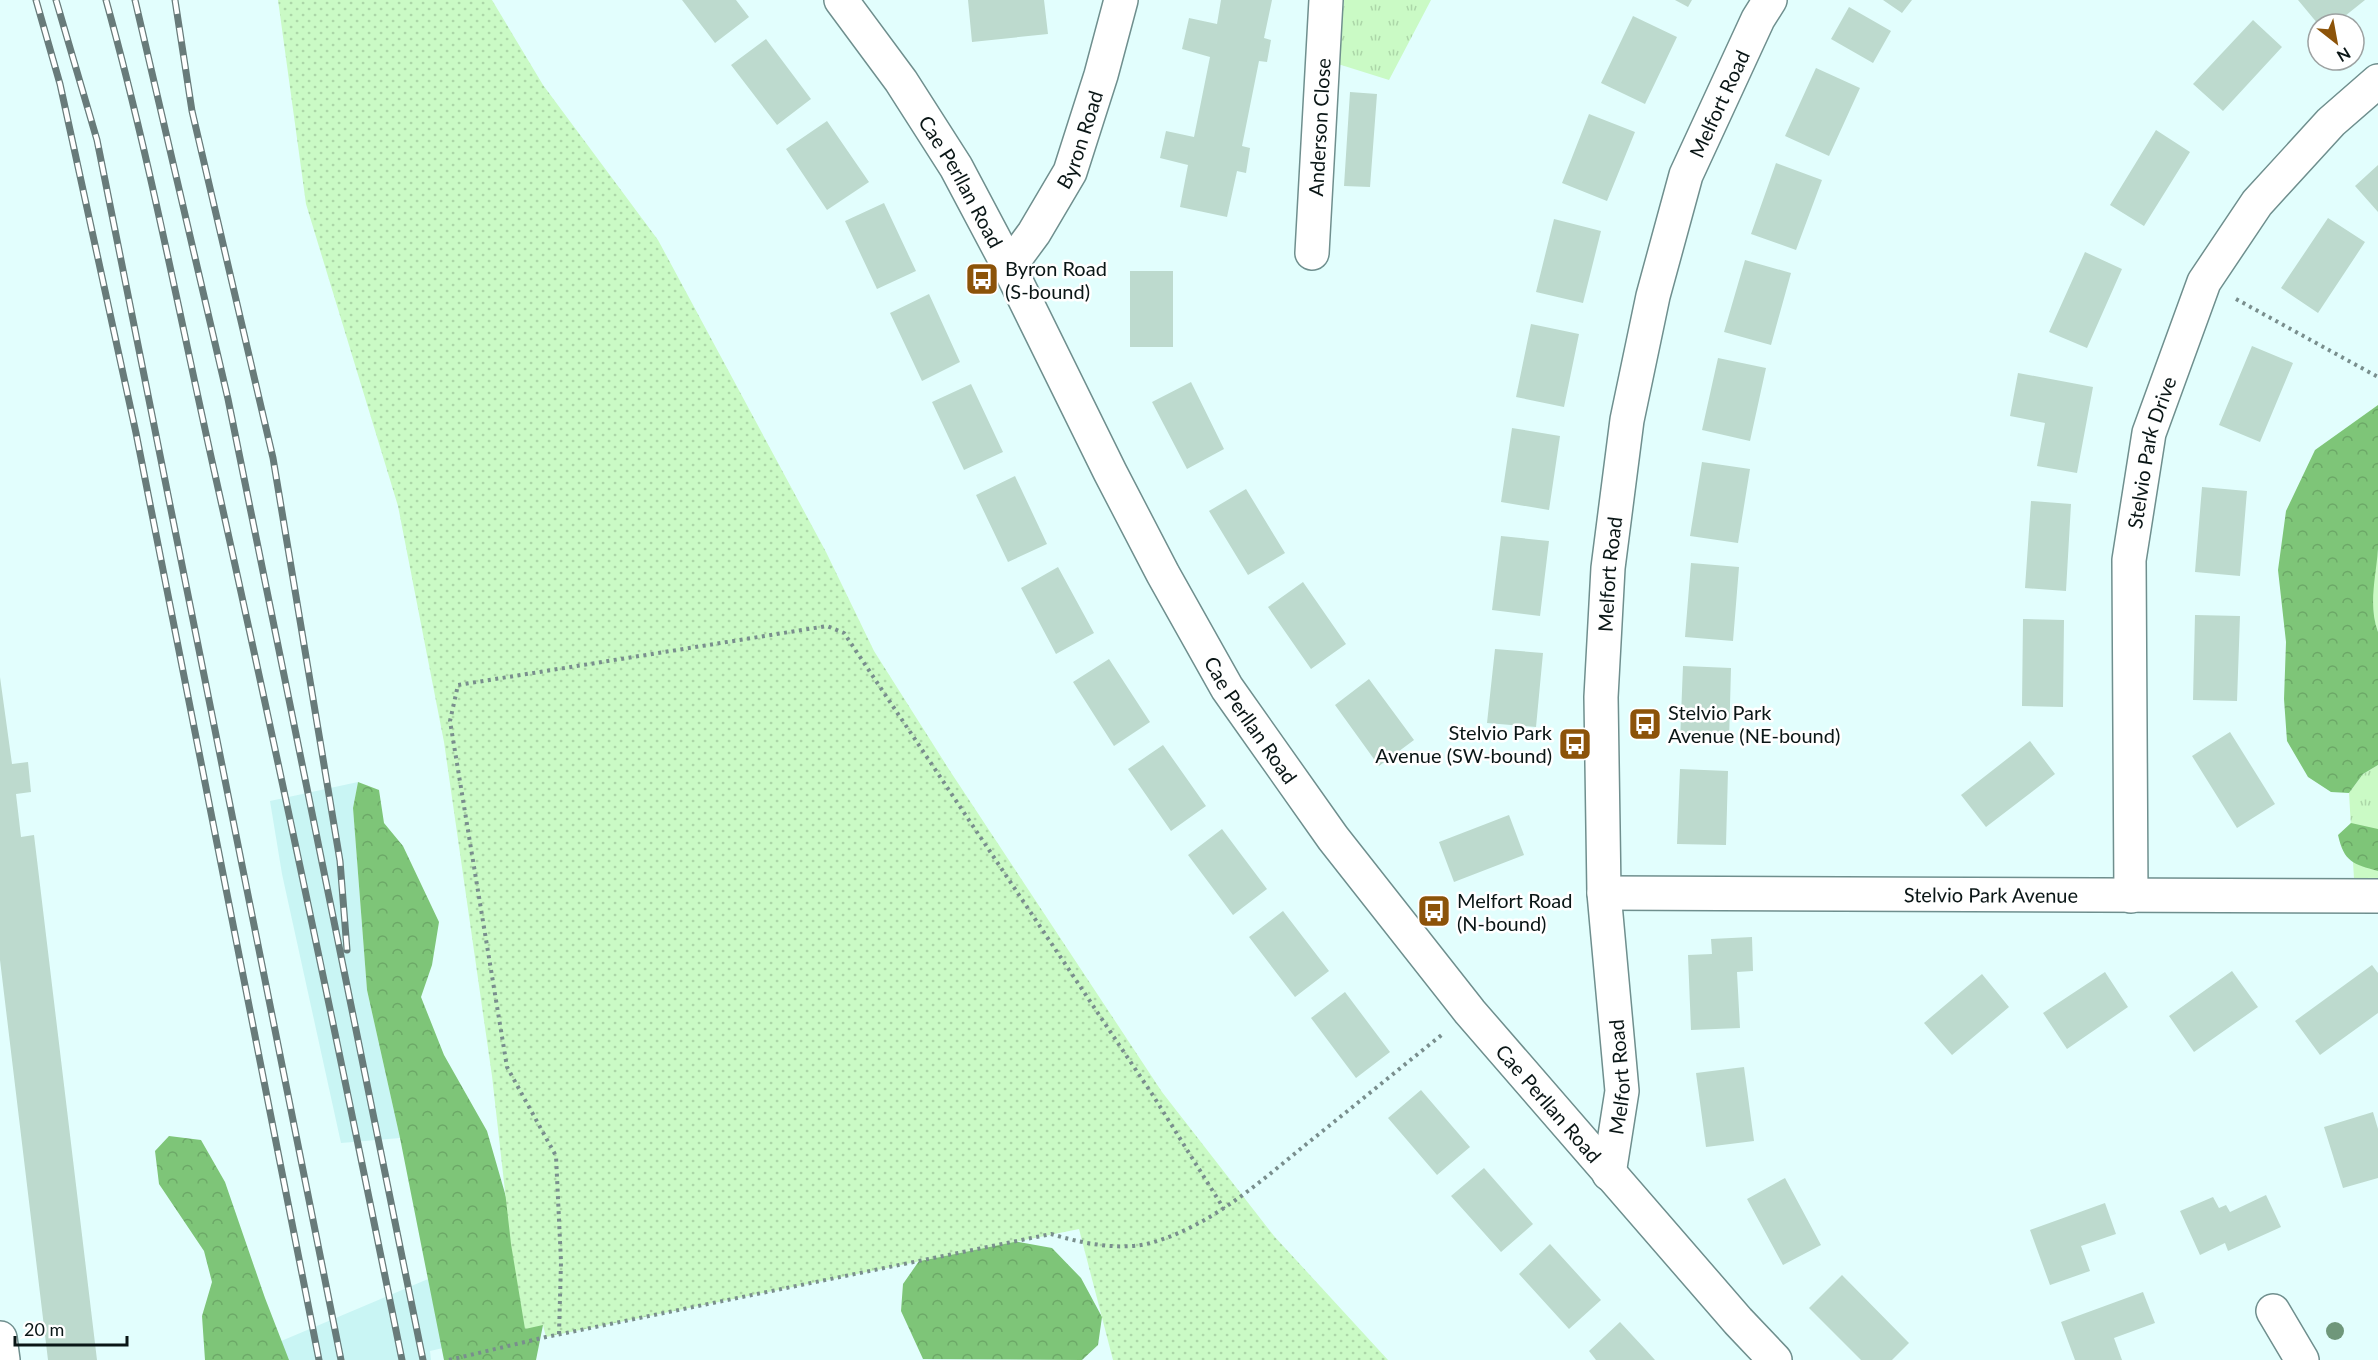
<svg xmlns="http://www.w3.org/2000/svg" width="2378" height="1360" font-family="Lato,sans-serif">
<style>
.built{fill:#c9f5f4}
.grass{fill:url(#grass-tufts)}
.forest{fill:url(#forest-crowns)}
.garden{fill:url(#garden-dots)}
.building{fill:#bddace}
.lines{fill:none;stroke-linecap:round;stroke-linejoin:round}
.minor-casing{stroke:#6f8f8e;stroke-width:36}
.path{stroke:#798e8d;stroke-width:4;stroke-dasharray:3 4.5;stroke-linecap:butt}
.minor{stroke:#fff;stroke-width:33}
.rail-casing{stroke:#687b7a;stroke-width:7}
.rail{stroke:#fff;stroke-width:4.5;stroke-dasharray:14;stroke-linecap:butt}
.tree{fill:#6f977a}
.labels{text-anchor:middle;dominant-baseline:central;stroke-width:5;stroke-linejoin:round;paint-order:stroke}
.street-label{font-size:20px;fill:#0a1616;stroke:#fff}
.poi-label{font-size:20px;fill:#0a1616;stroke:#fff;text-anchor:start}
</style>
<defs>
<pattern id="grass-tufts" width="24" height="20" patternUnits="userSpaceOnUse" patternTransform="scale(1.5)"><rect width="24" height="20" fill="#cafac5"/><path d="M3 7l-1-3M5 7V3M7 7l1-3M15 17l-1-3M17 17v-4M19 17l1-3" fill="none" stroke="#acd6a8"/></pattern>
<pattern id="forest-crowns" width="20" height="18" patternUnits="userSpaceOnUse" patternTransform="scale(1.5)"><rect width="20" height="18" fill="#7ec578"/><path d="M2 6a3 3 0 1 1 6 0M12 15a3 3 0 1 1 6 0" fill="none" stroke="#6ca867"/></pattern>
<pattern id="garden-dots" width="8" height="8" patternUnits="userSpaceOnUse" patternTransform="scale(1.5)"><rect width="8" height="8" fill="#cafac5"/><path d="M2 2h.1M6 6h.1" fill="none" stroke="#acd6a8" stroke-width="1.8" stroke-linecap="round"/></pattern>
</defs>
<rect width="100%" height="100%" fill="#e2fefd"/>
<path class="built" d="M358,782L353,808L367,990L400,1138L341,1143L282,874L270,801Z
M511,1244L525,1329L430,1351L431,1360H236Z"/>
<path class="grass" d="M1344,0H1431L1389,80L1338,64Z
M2378,549V632C2368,606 2374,576 2378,549Z
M2378,765V896H2355L2349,793L2363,774Z"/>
<path class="forest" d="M2378,405C2378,452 2378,502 2378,549C2376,577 2368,605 2378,632V765L2363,774L2349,793L2331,792L2308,777L2287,741L2284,699L2286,642L2278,570L2286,511L2315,450Z
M358,782L379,790L384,823L403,846L439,922L432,965L421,997L444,1055L487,1131L543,1325L536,1360H444L400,1138L367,990L353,808Z
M2351,823L2378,829V871C2353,864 2344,862 2338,835Z
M169,1136L201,1140L225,1182L265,1298L289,1360H205L202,1316L212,1282L204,1251L159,1184L155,1151Z
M997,1238L1052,1248L1081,1278L1102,1317L1098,1345L1082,1360L923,1359L901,1311L903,1284L919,1261Z"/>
<path class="garden" d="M278,0H492L543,85L658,240L826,552L874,651L950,771L1162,1092L1274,1236L1388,1360H1113L1079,1229L546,1337L543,1325L525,1329L511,1244L492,1076L444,742L398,506L306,204Z"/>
<path class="building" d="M682,0H736L749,17L715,43Z
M968,0H1044L1048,34L972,42Z
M1221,0H1272L1264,38L1271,40L1267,62L1259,61L1242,146L1250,148L1246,173L1237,171L1227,217L1180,207L1188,165L1160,158L1166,131L1194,137L1210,57L1182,49L1189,18L1217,24Z
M1675,0H1692L1688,7Z
M1883,0H1912L1902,13Z
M2298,0H2365L2335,24H2318Z
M1849,7L1891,31L1873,63L1831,39Z
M1633,16L1677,37L1645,104L1601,83Z
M2253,20L2282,47L2223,111L2193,84Z
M766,39L811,99L777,125L731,65Z
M1816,68L1860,88L1829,156L1785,136Z
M1350,92L1377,94L1370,187L1344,186Z
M1589,114L1635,132L1607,201L1562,183Z
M827,121L869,182L827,210L786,149Z
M2156,130L2190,152L2144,226L2110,205Z
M1776,163L1822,180L1796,250L1751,234Z
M2378,165V212L2355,186Z
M884,203L916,271L877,289L845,221Z
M2328,218L2365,242L2318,313L2281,288Z
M1554,219L1601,231L1583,303L1536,292Z
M2085,252L2122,269L2087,348L2049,332Z
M1745,260L1791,273L1771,345L1724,332Z
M1130,271H1173V347H1130Z
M929,294L960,362L922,381L890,313Z
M1531,324L1579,334L1564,407L1516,397Z
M2252,346L2293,363L2260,442L2219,425Z
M1718,358L1766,368L1750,441L1702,430Z
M2018,373L2093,387L2077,473L2037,466L2045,423L2010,416Z
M1191,382L1224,449L1187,469L1152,402Z
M971,384L1003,452L964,470L932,402Z
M1512,428L1560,436L1549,510L1501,502Z
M1702,462L1750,469L1738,543L1690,536Z
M1015,476L1047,544L1008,562L976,495Z
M2202,487L2247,491L2240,576L2195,572Z
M1246,489L1285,553L1248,575L1209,511Z
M2031,501L2071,504L2066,591L2025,588Z
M1501,536L1549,541L1540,616L1492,610Z
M1691,563L1739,567L1733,641L1685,637Z
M1058,567L1094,633L1056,654L1021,588Z
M1303,582L1346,644L1311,669L1268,607Z
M2195,615L2240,616L2237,701L2193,700Z
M2023,619L2064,620L2063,707L2022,706Z
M1495,649L1543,653L1536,727L1487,723Z
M1109,659L1150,722L1114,746L1073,682Z
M1683,666L1731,668L1729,742L1680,741Z
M0,677L12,764L28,762L31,792L16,794L21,837L34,835L97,1360H48L0,960Z
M1369,679L1414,740L1379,766L1335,705Z
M2230,732L2275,804L2237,828L2192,756Z
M2030,741L2055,774L1986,827L1961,795Z
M1163,745L1206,806L1171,831L1128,769Z
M1680,769L1728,771L1726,845L1677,844Z
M1509,815L1524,855L1454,882L1439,842Z
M1222,829L1267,889L1233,915L1188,855Z
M1283,911L1329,971L1295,997L1249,937Z
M1752,937L1753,971L1737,972L1740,1028L1691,1030L1688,955L1712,954L1711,939Z
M2372,965L2378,973V1013L2320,1055L2295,1021Z
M2232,971L2258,1007L2194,1052L2169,1016Z
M2105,972L2128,1007L2067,1049L2043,1013Z
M1982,974L2009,1007L1952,1055L1924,1023Z
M1345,992L1390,1052L1356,1078L1311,1018Z
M1744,1067L1754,1141L1706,1147L1696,1073Z
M1421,1090L1470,1147L1437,1175L1388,1118Z
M2373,1112L2378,1129V1178L2343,1188L2324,1127Z
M1484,1168L1533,1224L1501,1252L1451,1196Z
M1785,1178L1821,1245L1783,1265L1747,1199Z
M2266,1195L2281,1227L2228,1251L2225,1243L2200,1255L2180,1211L2213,1197L2219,1208L2226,1205L2230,1212Z
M2105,1203L2116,1234L2081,1246L2090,1271L2050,1285L2030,1230Z
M1550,1244L1601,1300L1569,1329L1519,1274Z
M1842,1275L1909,1343L1892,1360H1861L1809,1308Z
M2143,1292L2155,1323L2114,1338L2122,1360H2075L2061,1322Z
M1620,1322L1645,1349L1655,1360H1596L1589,1351Z"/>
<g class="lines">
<g class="minor-casing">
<g id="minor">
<path id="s1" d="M841,0L901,81L956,167L1009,267L1110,472L1163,574L1227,688L1333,838L1470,1012L1738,1321L1775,1360"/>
<path id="s2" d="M1312,253L1326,0"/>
<path id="s3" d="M1009,267L1034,233L1070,172L1101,75L1121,0"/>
<path id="s4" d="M1604,893L2378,896"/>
<path id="s5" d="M2131,896L2129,560L2149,433L2204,282L2257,203L2331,122L2378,81"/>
<path id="s6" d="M1609,1174L1622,1091L1604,893L1601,697L1608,568L1627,420L1653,296L1686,175L1758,19L1770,0"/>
<path d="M2273,1311L2302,1360"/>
<path d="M0,1338L3,1360"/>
</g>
</g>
<path class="path" d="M2236,299L2378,377
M559,1334L561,1262L556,1156L507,1067L450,721L458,685L827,626L844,633L1154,1097L1224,1209
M449,1360L546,1337L1051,1234C1081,1243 1122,1252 1154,1242C1214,1224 1262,1180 1309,1142C1354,1106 1399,1069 1444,1033"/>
<use href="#minor" class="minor"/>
<g class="rail-casing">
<path id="rail" d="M36,0L60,84L136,433L319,1360
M56,0L97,140L341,1360
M106,0C149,155 179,313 214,470C280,766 342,1063 402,1360
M135,0L228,399L423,1360
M175,0L192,111L273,458L340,861L347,950"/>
</g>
<use href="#rail" class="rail"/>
</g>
<circle class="tree" cx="2335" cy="1331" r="9"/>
<defs>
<g id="bus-square" transform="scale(1.725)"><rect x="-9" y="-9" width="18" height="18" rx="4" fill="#8c5309" stroke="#fff"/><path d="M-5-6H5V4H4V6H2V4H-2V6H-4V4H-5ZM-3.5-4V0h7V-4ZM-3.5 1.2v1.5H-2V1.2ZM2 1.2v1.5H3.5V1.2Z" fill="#fff"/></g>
</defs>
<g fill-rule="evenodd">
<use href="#bus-square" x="982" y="279"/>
<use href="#bus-square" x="1645" y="724"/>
<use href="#bus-square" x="1575" y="744"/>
<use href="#bus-square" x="1434" y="911"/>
</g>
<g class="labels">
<g class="street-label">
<text stroke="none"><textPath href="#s6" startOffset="1088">Melfort Road</textPath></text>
<text stroke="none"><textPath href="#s2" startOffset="126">Anderson Close</textPath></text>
<text stroke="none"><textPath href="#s3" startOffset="147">Byron Road</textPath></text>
<text stroke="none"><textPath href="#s1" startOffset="218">Cae Perllan Road</textPath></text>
<text stroke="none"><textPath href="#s5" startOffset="446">Stelvio Park Drive</textPath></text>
<text stroke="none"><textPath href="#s6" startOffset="602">Melfort Road</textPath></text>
<text stroke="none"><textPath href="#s1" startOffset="830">Cae Perllan Road</textPath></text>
<text stroke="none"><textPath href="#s4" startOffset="387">Stelvio Park Avenue</textPath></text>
<text stroke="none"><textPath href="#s6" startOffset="98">Melfort Road</textPath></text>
<text stroke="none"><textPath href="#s1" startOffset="1316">Cae Perllan Road</textPath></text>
</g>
<g class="poi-label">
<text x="1005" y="268">Byron Road<tspan x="1005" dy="23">(S-bound)</tspan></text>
<text x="1668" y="712">Stelvio Park<tspan x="1668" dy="23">Avenue (NE-bound)</tspan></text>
<text x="1552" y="732" text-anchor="end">Stelvio Park<tspan x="1552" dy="23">Avenue (SW-bound)</tspan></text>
<text x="1457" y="900">Melfort Road<tspan x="1457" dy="23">(N-bound)</tspan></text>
</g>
</g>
<g transform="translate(2336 42) rotate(149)"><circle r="28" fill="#ffffff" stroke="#9da2a2" stroke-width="1.5"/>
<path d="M0-4.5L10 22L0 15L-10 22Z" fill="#8c5309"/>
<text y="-9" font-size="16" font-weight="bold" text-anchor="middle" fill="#0a1616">N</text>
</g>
<path d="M15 1336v9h112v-9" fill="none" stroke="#0a1616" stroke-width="3"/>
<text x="24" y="1336" font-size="18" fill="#0a1616" stroke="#ffffff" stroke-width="4.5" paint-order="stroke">20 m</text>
</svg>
